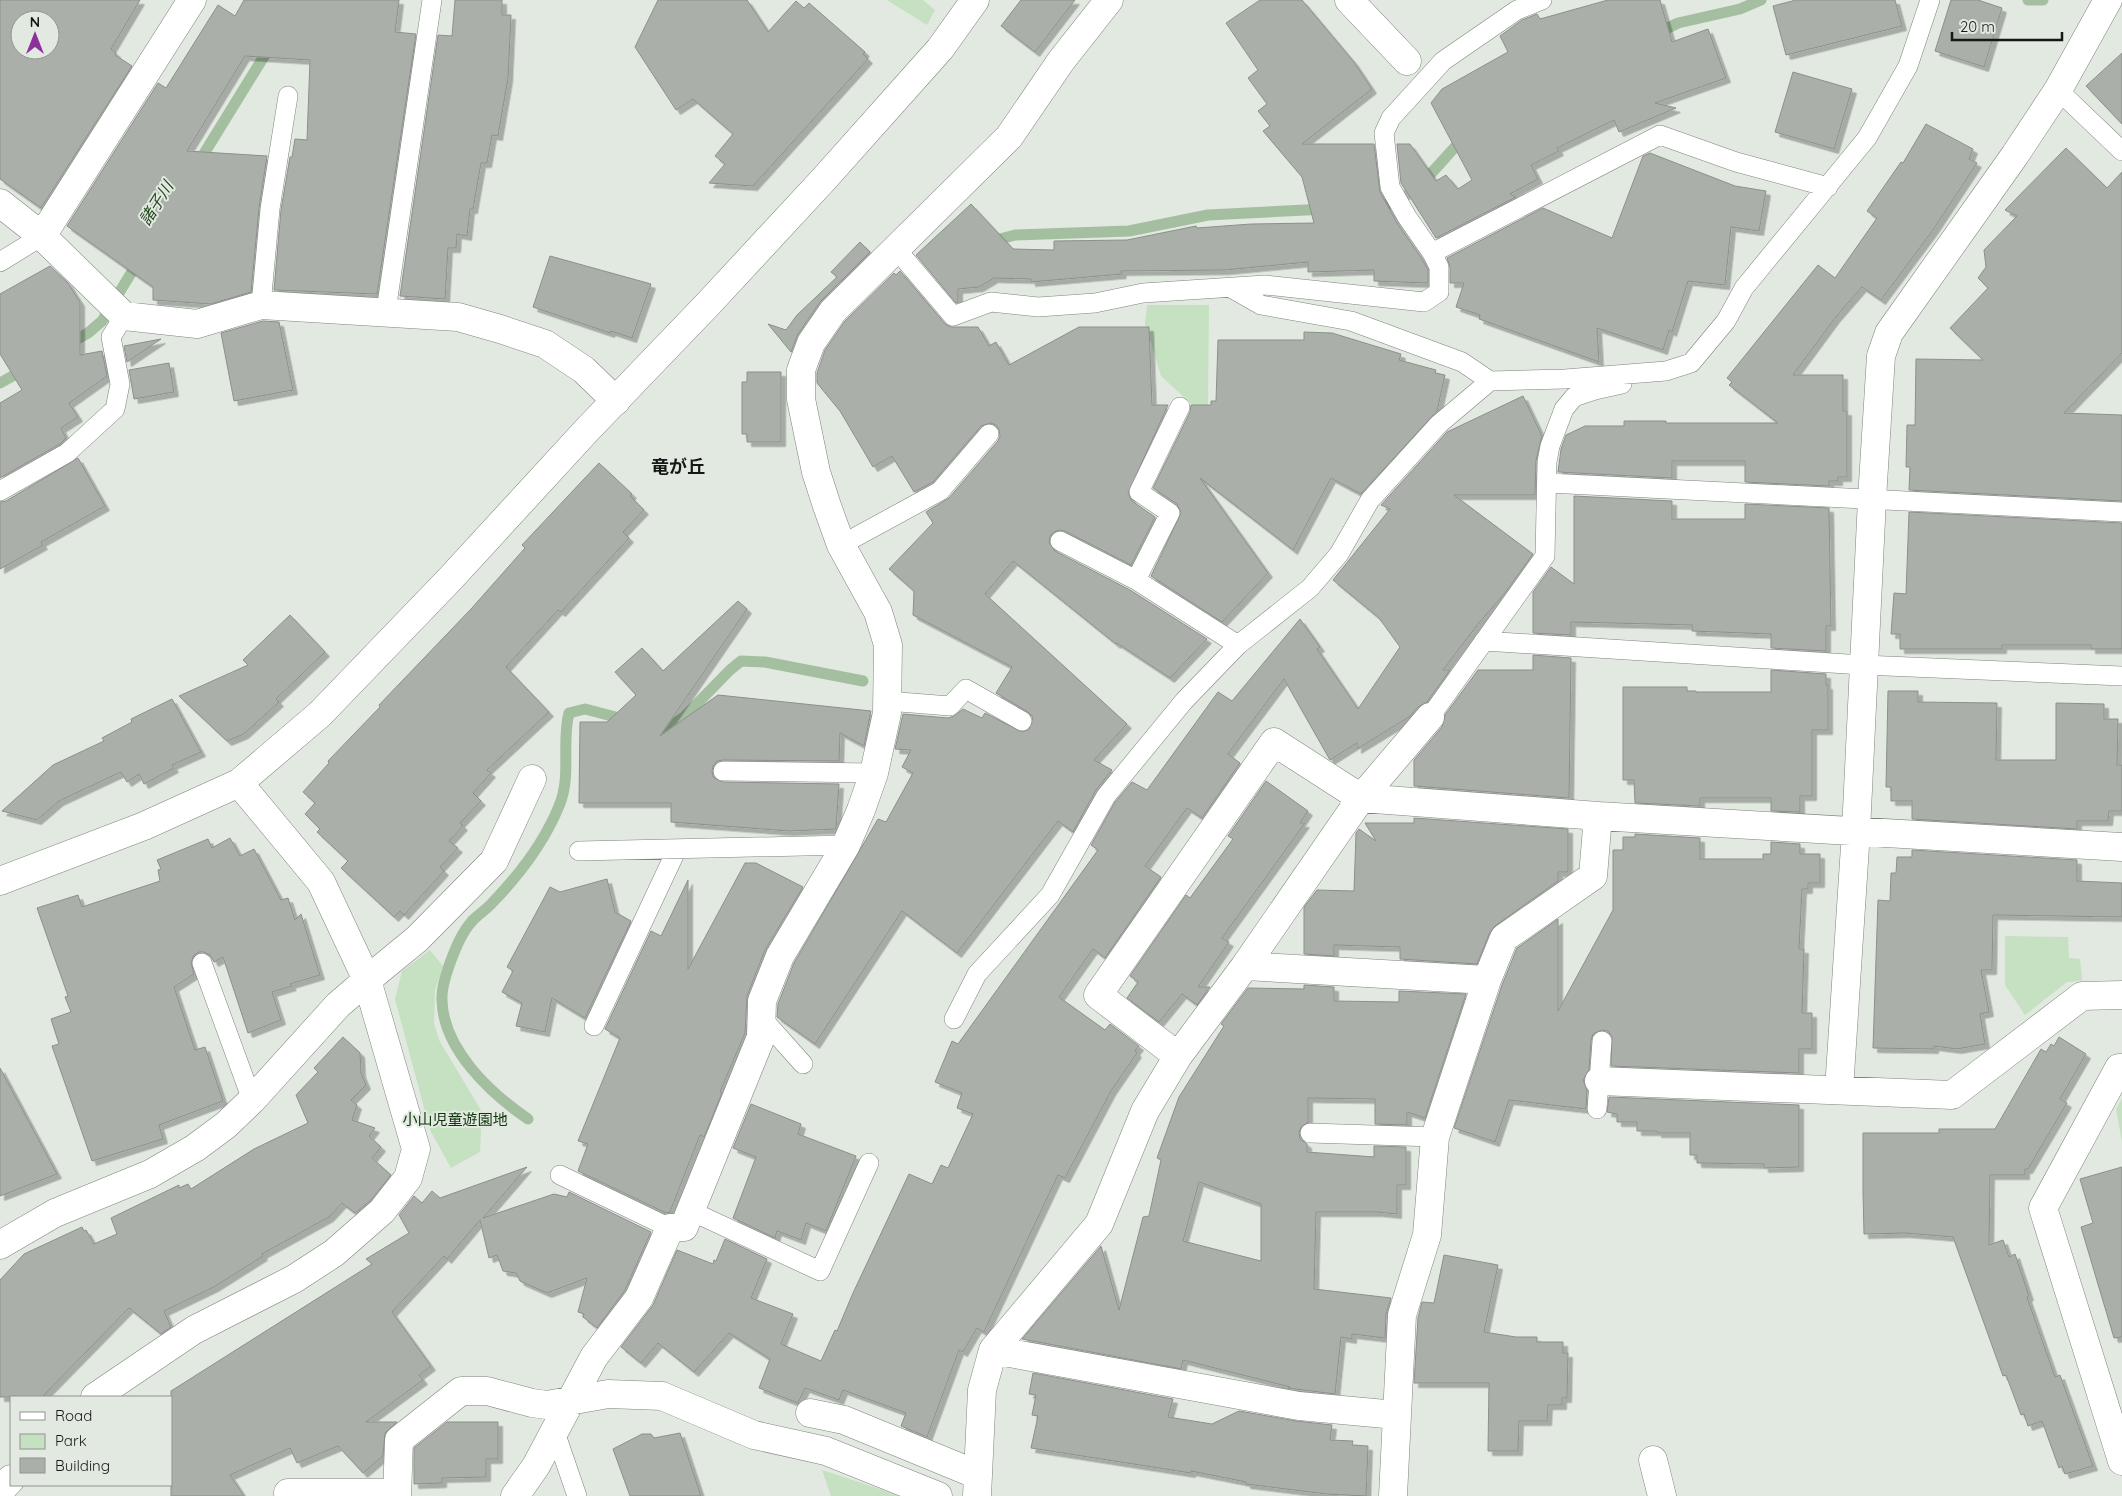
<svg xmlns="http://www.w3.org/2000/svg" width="2122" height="1496" font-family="Quicksand,'Noto Sans JP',sans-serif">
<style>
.green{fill:#c5e1c1}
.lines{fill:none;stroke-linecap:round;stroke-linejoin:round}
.stream{stroke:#a4bfa0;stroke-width:11}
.building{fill:#aab0a9;stroke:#8b918a;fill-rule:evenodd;filter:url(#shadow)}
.service-casing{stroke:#7e847d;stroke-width:20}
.minor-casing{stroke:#7e847d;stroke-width:29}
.tertiary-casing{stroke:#7e847d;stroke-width:29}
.service{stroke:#fff;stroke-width:19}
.minor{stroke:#fff;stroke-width:28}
.tertiary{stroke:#fff;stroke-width:28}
.labels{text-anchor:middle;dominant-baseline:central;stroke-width:4;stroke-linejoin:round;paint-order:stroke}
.park-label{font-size:15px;fill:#0e350a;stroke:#e2e9e1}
.water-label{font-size:16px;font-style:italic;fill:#244a20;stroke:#e2e9e1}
.quarter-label{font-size:18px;font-weight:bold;fill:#161816;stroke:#e2e9e1}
</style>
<defs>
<filter id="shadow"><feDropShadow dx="4.5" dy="4.5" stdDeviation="0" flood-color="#0004"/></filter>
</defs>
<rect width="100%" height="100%" fill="#e2e9e1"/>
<path class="green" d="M887,0H923L935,10L927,25Z
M1147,305H1209L1208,404L1198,410L1161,376L1145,324Z
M2005,936L2068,937L2069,958L2080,959L2082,981L2067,982L2025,1015L2005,985Z
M430,950L443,966L435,990L434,1023L439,1040L482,1112L480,1152L451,1168L430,1130L395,999L402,971Z
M2122,1098V1142L2116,1109Z
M822,1470L901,1496H831Z"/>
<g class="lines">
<path class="stream" d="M2028,0H2043
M1654,35L1678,23L1740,9L1761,0
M197,165L271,45
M1372,207C1413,206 1437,163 1464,138
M989,242L1015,235L1129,231L1208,215L1326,209
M67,345L88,333L102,321L139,260
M0,383L27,368
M650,727L668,728L684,717L730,670L741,661L765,662L863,681
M528,1119C490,1093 443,1049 442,1000C441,988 446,974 450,963C456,947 462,932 473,920C479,914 487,909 493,902C520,874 544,843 559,806C572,776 561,743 569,713L585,709L627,720"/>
</g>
<path class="building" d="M0,0H140L111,49L116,53L115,55L132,66L41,208L0,179ZM20,20H50V50H20Z
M244,0H399L395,32L416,34L377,294L274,290L281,210L290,157H292L295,139L307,140L310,60L245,56L187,151L267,156L259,208L251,292L211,304L153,300V287L67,226L158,83L166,88L218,5L235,16Z
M455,0H502V15H511L508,78L498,136L492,135L487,163H481L473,209H470L467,236L457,234L456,248H448L445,299L400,296L438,35L452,36Z
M658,0H747L768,32L796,1L804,8L809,3L865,52L863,54L868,59L753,186L709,183L725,164L715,156L733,134L693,99L676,110L635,47Z
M1021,0H1075L1035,52L1001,26Z
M1260,0H1302L1354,62L1372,89L1302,144H1374L1380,192L1397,223L1422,259L1428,270V283L1374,281V270L1308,272V262L1225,270L1121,271L1122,274L1031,282V279L994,278L979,287L958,289V302L956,303L916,255L971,204L1013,249L1054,250V241L1127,240L1196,226L1197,228L1251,224L1314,223L1302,177L1263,131L1270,126L1258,111L1267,104L1248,78L1258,70L1226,23Z
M1608,0H1660L1672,42L1708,29L1726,78L1655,103L1676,108L1619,132L1614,120L1557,148L1559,151L1531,165L1538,179L1510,194L1516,197L1436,238L1401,183L1397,144H1410L1436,181L1446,175L1458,189L1472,180L1431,103L1442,89L1508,52L1500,36L1522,20L1537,14L1540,19Z
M1796,0H1895L1902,26L1786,55L1773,6Z
M1951,0H1978L2002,8L1984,67L1935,51Z
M2122,53V124L2086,86Z
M1793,72L1852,89L1834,149L1775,132Z
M1926,124L1973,149L1969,159L1977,163L1933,230L1881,300L1862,287L1835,318L1793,375H1843V411H1847V477H1838V481H1829V486L1745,482V461H1672V478L1558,472L1561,449L1566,435L1585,426H1624V421H1666V423H1778L1729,385L1732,382L1727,378L1818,265L1835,278L1877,218L1867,211L1901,162L1903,163Z
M2066,148L2107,188L2122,172V353L2064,413L2122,415V501L1909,490L1910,467H1906L1907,425H1915L1916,359L1983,360L1950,328L1988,288L1978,278L1986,267L1984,250L2017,216L2005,210Z
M1650,153L1735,186L1766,191L1759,231L1731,227L1725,285L1688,281L1672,332L1669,330L1663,350L1597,328L1599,362L1479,319L1480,315L1456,307L1464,283H1450V267L1447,258L1543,208L1612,238L1643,156Z
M860,242L870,252L820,302L798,334L791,352L768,324L786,330L797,315L837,277L831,272Z
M550,256L651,284L632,338L611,331L610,333L533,307Z
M50,266L68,283L80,302V355L102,351L107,376L69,403L78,417L61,428L66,438L60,444L0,478V403L22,390L0,354V294Z
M900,271L945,324L951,327H978L989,346L996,342L1009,365L1079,327H1149L1152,405H1168L1128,493L1132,501L1155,517L1131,565L1065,531L1059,530L1054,532L1050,536L1049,542L1055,551L1130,590L1207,639L1170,678L1117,643L1116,644L1013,561L985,594L1127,724L1094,760L1112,770L1096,790L1073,832L1058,821L957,953L902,911L815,1044L777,1017L778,1004L794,963L878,819L886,822L913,773L902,767L911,750L895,749L903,714L948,718L954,716L963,709L982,718L985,713L1022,732L1028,730L1033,721L1032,716L1028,712L996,693L1012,667L913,615L914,591L889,569L933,523L926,512L949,498L998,441L1000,436L999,430L996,425L991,423L981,426L933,482L914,492L892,456L873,467L840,411L817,383V373L825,350L845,321L894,273L896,275Z
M263,321L279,322L293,390L234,401L221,333Z
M1304,332L1332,333L1401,354L1399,360L1436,370L1435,373L1445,375L1437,411L1361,494L1331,478L1293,550L1200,478L1268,573L1222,622L1151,576L1181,513L1177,504L1153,488L1190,412L1191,405H1211V401H1216L1218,340H1304Z
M161,339L127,362L124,346Z
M169,363L174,392L134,399L129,370Z
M747,372H781V442H747V434H742V382H747Z
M1523,396L1542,436L1536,460L1535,495H1454L1533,554L1505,593L1478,624L1443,670H1450L1427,702L1418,707L1409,717L1357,749V743L1330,760L1284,679L1228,754L1240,763L1202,818L1187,808L1145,866L1161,877L1105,958L1093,949L1059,997L1105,1030L1110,1024L1139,1046L1135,1051L1137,1053L1111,1091L1065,1178L1058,1175L984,1332L977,1328L963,1352L959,1350L927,1437L901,1426L906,1413L843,1390L839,1400L805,1388L798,1403L759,1388L770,1359L729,1333L694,1372L658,1343L641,1363L621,1347L653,1305L677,1250L713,1264L714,1260L716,1261L725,1239L767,1259L751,1298L793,1314L781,1344L821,1361L835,1330L837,1331L853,1293L909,1174L932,1184L941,1165L948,1168L973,1114L957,1108L962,1093L935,1082L952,1041L958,1044L1098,850L1091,845L1115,802L1132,782L1147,790L1218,692L1232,701L1300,619L1320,647L1317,649L1358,709L1400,647L1379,618L1333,580L1390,509L1381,505L1447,432Z
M78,458L105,506L41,542L43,545L0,569V502L6,501Z
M599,463L632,494L630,496L644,510L623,532L629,538L561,612L558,610L506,667L549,712L487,770L491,773L473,793L481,801L460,823L463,826L449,841L458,848L440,867L444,871L404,915L400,911L394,917L341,868L348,861L317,832L320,829L305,814L315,803L303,792L329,763L328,761L380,707L379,705L471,609L525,548L522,545Z
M1574,496L1672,501V519H1745V504L1829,508L1831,626H1826V651L1771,648V634L1692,631V625L1571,622V635L1533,633V592L1551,567L1574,584Z
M1909,512L2122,523V649H2091V645H2002V649H1900V634H1891L1894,593L1906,594Z
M738,601L747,609L660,736L718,695L871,711L864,746L840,733L839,761L723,760L717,761L713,766L712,771L713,777L723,782L839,784L836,829L789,831L671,822V803H579L580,722H607L636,695L615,672L642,648L663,671Z
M290,615L325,652L276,699L279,702L244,734L227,741L179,696L248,665L243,660Z
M1533,655L1571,658L1569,798L1414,786V760L1442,727L1445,715L1478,670H1533Z
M1771,670L1826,674V685H1828V730H1812V796H1800V812L1771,811V798H1700V806L1635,803L1634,780H1623V687H1687V691H1696V692H1771Z
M1888,691H1918V702L1997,703L1996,760H2056V703L2104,704V719H2118L2117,765H2122V811H2109L2108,821H2077V829L1912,819V801H1891V787H1886Z
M172,699L201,752L172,765L174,768L144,784L139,774L127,782L121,772L59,801L37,820L2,811L53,765L104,741L102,738L132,722L131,719Z
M1266,781L1308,811L1300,823H1305L1222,938L1229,942L1198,987H1210L1197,1005L1182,994L1159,1022L1127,998L1138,982L1130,976L1186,895L1190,898L1233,839L1228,836Z
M1414,818L1568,829V872H1558V881L1495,926L1490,932L1477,964L1400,959V947L1334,945V956L1304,954V907L1317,890L1354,891L1356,833L1359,829L1376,841L1365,823H1414Z
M1635,834L1700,838V859H1763V854H1771V842L1800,844V854H1820V883H1808V889H1802L1799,949H1804L1802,1013H1812V1049H1799V1073L1611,1066L1612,1037L1608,1031L1602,1030L1593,1034L1591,1040L1589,1070L1583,1080L1587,1090L1586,1109L1509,1100L1495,1142L1454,1128L1502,985L1517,948L1558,919V1011L1613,910V850H1623V837H1635Z
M230,838L240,856L254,849L281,900L288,898L295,920L301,914L320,975L290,984L292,986L272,992L281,1020L248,1033L223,957L214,962L210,955L204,952H199L194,955L191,962L194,974L174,987L195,1050L205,1047L223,1101L159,1125L163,1139L92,1161L52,1046L59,1044L51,1019L71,1012L65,997L68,996L37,908L78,895L82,907L160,881L158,870L161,869L157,860L208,839L212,848Z
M1912,850L2077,860V881L2122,883V917L1993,915L1992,970H1981L1989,1012L1980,1014L1985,1044L1957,1049L1934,1046V1049L1873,1048L1878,900L1890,901L1891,873H1896L1897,857H1912Z
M745,863H756L803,887L765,950L747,996L745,1033L720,1092L722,1093L704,1137L700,1135L670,1212L666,1213L578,1171L588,1144L578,1141L620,1038L605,1029L651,931L661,936L688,880V969Z
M607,879L615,912L631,921L585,1018L552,998L545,1032L516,1026L522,1003L502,992L513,971L507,967L550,887L560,892Z
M1304,985L1334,987V1001L1399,1002V991L1466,994L1425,1118L1407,1112V1125L1375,1124V1099L1308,1098V1122L1301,1127L1299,1132L1300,1139L1307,1144V1152L1374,1157V1146L1406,1147V1185H1397V1214L1378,1212H1316L1314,1289L1391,1298L1386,1314L1385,1338L1352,1334V1339L1341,1337L1335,1394L1288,1388L1290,1387L1183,1360L1181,1369L1022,1339L1101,1246L1119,1310L1143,1217L1149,1216L1161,1160L1157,1158L1179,1097L1224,1026L1221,1024L1248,988L1304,989ZM1199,1182L1261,1204V1261L1183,1241Z
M343,1037L360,1053L361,1073L366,1085L351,1100L357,1105L352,1120L375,1128L369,1136L381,1147L372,1158L391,1175L371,1200L355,1213L342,1203L329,1217L262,1254L263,1256L214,1287L164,1311L171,1327L161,1334L129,1308L42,1397H0V1280L24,1254L82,1227L84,1231L86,1230L94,1244L117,1234L111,1218L179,1185V1188L188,1184L191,1189L254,1149L308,1123L296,1095L318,1072L314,1068Z
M2059,1037L2086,1054L2060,1099L2067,1103L2028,1169H2025V1175H1990L1989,1245L2003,1240L2009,1257L2015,1254L2029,1296L2027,1297L2055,1377L2060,1375L2093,1466L2065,1474L2062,1466L2059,1468L2042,1421L2028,1426L2024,1414L2021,1415L2006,1375L2003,1376L1953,1237L1905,1233L1864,1234L1863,1192V1133H1939V1129H1995L2041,1049L2046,1052L2051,1044L2054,1046Z
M0,1068L57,1174L0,1196Z
M1609,1097L1799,1105V1167L1764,1168V1164L1697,1163V1155H1690V1133H1657V1131H1637V1122H1617V1114L1607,1112Z
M751,1104L801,1124L798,1134L856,1156L826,1231L806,1223L801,1240L777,1231L775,1238L733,1218L756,1157L733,1148Z
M527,1167L483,1218L554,1194L567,1197L569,1192L651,1232L625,1290L597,1328L583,1317L584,1314L578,1312L587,1278L547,1293L520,1281L516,1273L503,1271L497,1255L489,1258L480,1220L447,1259L444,1256L392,1312L431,1366L419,1375L423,1380L366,1422H397L385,1433L383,1456L363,1473L338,1446L297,1463L290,1448L230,1475L244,1496H171V1391L372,1264L366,1259L409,1233L399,1215L414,1196L422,1203L432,1191L440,1198Z
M2122,1167V1337L2114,1338L2081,1227L2093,1223L2080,1179Z
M1444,1255L1498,1265L1484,1332L1516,1337H1537V1342H1563V1353H1568L1567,1398H1562V1405H1548L1547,1421H1519L1518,1451H1488L1489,1383H1414L1418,1318L1422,1302L1434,1303Z
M1033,1373L1173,1399L1168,1417L1212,1424L1239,1411L1296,1421L1332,1425L1330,1440L1353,1441L1352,1445L1368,1446L1366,1496L1327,1494L1246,1484V1482L1191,1471V1473L1031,1448L1038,1416L1032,1415L1036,1395L1029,1394Z
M447,1422H498V1459H486V1477L442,1478V1483L414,1484V1448Z
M680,1433L701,1496H630L613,1449L642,1434H651L654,1438Z"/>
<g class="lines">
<g class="service-casing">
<path id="service" d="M2058,90L2122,151
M897,250L953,316L991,302L1038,307L1095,303L1143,293L1265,285L1424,302L1439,292V267L1432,253L1660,135L1736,162L1828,187
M1432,253L1407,217L1390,187L1384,133L1391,118L1443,61L1517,10L1542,0
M0,262L42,236
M1231,288L1261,305L1351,321L1462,362L1490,381L1565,379L1666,371L1691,363L1726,321L1744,288L1867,138L1908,66L1930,0
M261,305L270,209L288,96
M386,311L432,0
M1548,483L2122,512
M0,491L67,453L115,409L120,384L111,337L124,316
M1060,541L1136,580L1238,645
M841,545L940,491L989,434
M1136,580L1170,513L1139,492L1180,407
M1484,641L1863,665L2122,676
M887,701L950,706L966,689L1022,721
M1430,717L1545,556L1547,462L1550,446L1564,409L1574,397L1595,390L1622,384
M723,771L874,773
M579,851L846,845
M202,963L252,1100
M761,1017L803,1064
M954,1019L977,974L1050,895L1106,796L1184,701L1238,645L1310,588L1339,554L1370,500L1439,424L1490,381
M594,1026L677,849
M1597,1109L1602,1041
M1310,1133L1435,1137
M560,1175L670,1228
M691,1211L820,1271L869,1163
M555,1432L577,1496"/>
</g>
<g class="minor-casing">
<path id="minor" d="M1349,0L1407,61
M0,203L42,236L124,316L197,324L261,305L458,317L500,329L545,344L584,370L616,401
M42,236L192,0
M1245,966L1487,980
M1178,1056L1098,995L1274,742L1361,798L1598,816L2122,847
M2122,1068H2119L2043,1208L2122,1461
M1599,1081L1952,1095L2082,996L2122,995
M1839,1090L1856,831L1872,499L1881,356L1889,333L2015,155L2058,90L2108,0
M0,1245L55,1213L150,1174L195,1148L226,1125L252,1100L338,1005L367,980L417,939L494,861L532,779
M993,1350L1299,1406L1396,1415
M95,1397L194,1330L294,1279L334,1253L382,1211L408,1178L416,1149L367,980L321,882L239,783
M810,1413L844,1420L978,1475
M1653,1460L1662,1496
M0,1491L11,1479
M288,1493H397
M397,1496L399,1440L461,1391H487L532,1403L547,1405L608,1394L662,1396L754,1435L826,1451L938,1496
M515,1496L536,1466L594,1357L639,1298L670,1228L684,1227L761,1037L762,1001L780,956L846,845L861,810L874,773L887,713L888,645L878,612L841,545L827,506L816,472L801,399V370L811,343L833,311L1009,137L1061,61L1109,0
M977,1496L982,1390L993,1350L1099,1224L1145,1111L1178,1056L1245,966L1361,798L1430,717
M1393,1496L1402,1315L1427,1235L1435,1137L1487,980L1504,938L1593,876L1598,816"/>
</g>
<g class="tertiary-casing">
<path id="tertiary" d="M0,881L144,826L239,783L320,714L450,579L586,431L709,303L824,179L940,49L975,0"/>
</g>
<use href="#service" class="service"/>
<use href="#minor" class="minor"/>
<use href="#tertiary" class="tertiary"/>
</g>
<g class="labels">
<g class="park-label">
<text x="455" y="1119">小山児童遊園地</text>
</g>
<g class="water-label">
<text transform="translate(156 203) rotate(-58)">諸子川</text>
</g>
<g class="quarter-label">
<text x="678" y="466">竜が丘</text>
</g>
</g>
<rect x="10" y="1396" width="162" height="90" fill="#e2e9e1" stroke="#909590"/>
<rect x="20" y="1412" width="25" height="8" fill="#ffffff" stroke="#909590"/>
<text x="55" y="1421" font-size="15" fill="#161816">Road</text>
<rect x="20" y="1434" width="25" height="15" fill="#c5e1c1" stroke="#909590"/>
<text x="55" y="1446" font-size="15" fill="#161816">Park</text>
<rect x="20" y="1458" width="25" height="15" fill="#aab0a9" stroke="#909590"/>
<text x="55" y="1471" font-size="15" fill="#161816">Building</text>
<g transform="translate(35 35)"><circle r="24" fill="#e2e9e1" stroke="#909590"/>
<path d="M0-4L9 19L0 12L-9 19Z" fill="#8c309b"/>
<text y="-8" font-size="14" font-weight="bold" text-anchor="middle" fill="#161816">N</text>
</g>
<path d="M1952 32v8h110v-8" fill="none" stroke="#161816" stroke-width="2.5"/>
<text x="1960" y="32" font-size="15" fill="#161816" stroke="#e2e9e1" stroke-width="4" paint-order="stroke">20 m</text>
</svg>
